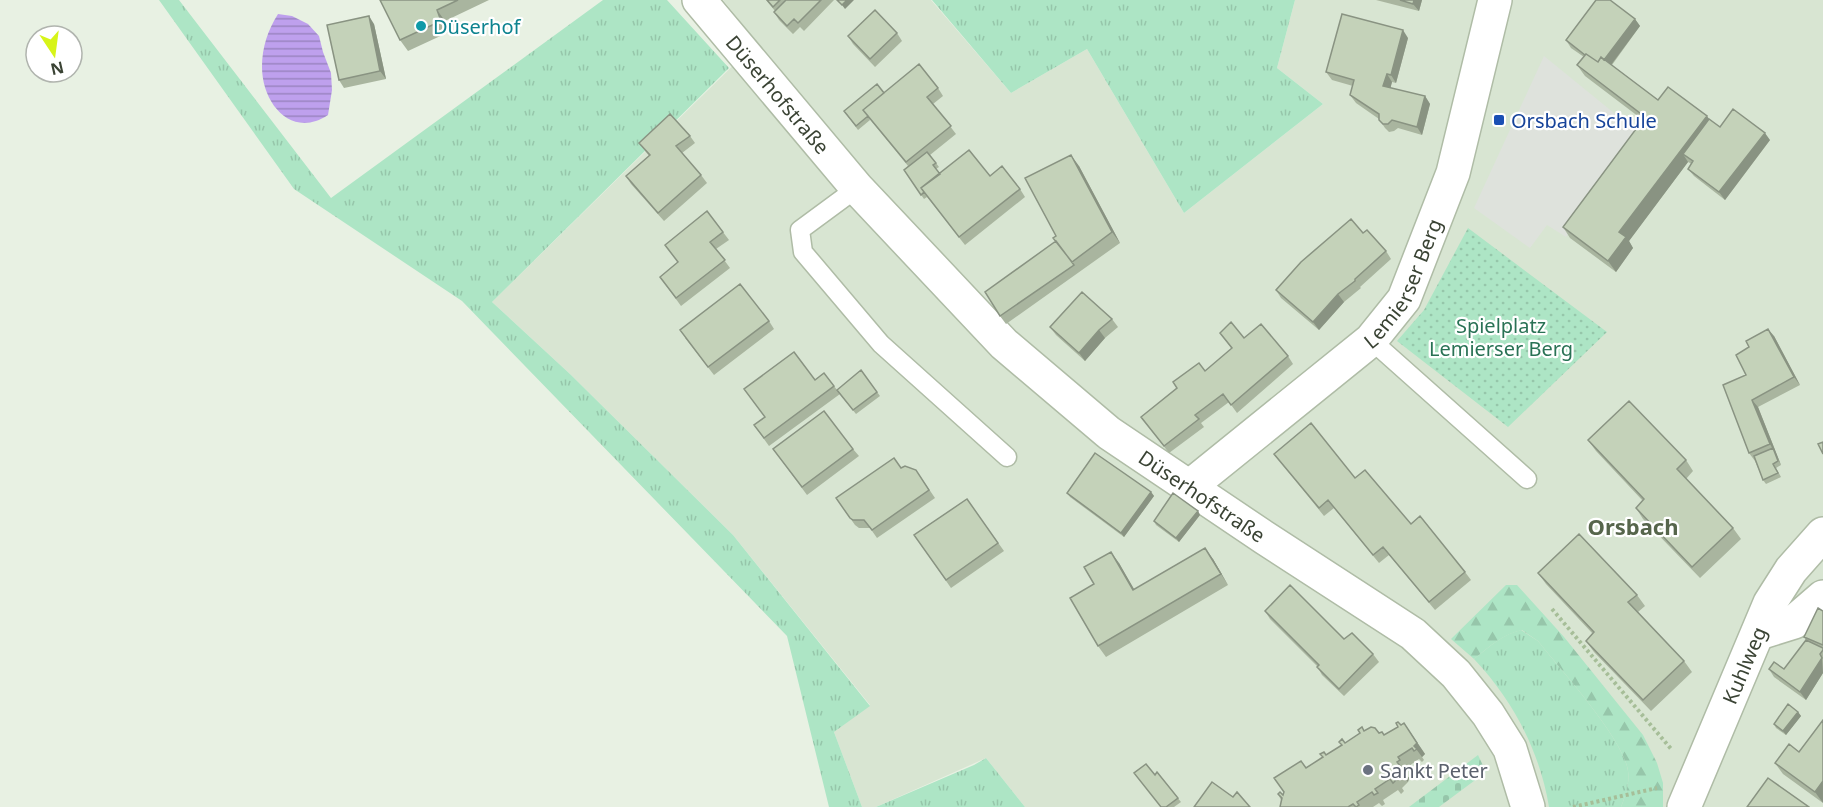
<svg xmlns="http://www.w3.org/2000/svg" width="1823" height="807" font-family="'Noto Sans',sans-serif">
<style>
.residential{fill:#d8e5d2}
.grass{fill:url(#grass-tufts)}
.forest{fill:url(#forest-firs)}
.cemetery{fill:url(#cemetery-stones)}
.park{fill:url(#park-dots)}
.parking{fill:#dee2dc}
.water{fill:url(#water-rules)}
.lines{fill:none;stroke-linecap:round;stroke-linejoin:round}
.service-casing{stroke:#afbca6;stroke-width:21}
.minor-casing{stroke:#afbca6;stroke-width:36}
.path{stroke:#a6be98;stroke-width:4;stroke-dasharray:3 3;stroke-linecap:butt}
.service{stroke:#fff;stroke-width:18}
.minor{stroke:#fff;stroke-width:33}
.wall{fill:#a9b59f}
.shaded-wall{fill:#899382}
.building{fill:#c4d2b9;stroke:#899382;stroke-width:1.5}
.culture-dot{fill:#0f9aa8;stroke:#fff;stroke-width:2}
.transit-dot{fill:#1a4fb4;stroke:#fff;stroke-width:2}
.worship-dot{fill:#6b7280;stroke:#fff;stroke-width:2}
.labels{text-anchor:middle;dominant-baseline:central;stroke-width:4.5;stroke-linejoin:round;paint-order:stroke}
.culture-label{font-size:20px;fill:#0d838f;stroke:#fff;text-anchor:start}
.street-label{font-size:20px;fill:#3a4334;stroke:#fff}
.transit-label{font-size:20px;fill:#164399;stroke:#fff;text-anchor:start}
.park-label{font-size:20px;fill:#297255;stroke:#fff}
.worship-label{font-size:20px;fill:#5b616d;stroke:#fff;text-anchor:start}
.quarter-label{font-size:22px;font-weight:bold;fill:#56654b;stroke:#fff}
</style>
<defs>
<pattern id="grass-tufts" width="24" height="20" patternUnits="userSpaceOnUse" patternTransform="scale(1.5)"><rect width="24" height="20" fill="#ade5c5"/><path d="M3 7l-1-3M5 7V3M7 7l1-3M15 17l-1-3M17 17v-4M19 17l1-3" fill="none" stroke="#96c6aa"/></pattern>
<pattern id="forest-firs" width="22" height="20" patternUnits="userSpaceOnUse" patternTransform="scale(1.5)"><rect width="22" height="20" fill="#ade5c5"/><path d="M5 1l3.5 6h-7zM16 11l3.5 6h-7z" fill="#96c6aa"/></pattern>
<pattern id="cemetery-stones" width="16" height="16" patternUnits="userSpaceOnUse" patternTransform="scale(1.5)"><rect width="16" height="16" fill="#ade5c5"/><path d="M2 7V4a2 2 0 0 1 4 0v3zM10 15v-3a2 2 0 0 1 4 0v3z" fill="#96c6aa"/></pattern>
<pattern id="park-dots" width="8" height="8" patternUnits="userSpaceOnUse" patternTransform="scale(1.5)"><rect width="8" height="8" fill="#ade5c5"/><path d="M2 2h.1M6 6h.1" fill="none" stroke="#96c6aa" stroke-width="1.8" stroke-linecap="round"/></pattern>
<pattern id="water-rules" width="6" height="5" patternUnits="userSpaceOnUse" patternTransform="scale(1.5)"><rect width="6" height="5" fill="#bea0ed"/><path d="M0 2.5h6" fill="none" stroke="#9b84c1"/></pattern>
</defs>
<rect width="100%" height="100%" fill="#e8f1e3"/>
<path class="residential" d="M723,0H931L1011,93L1087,49L1184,213L1323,104L1277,68L1295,0H1823V807H1025L986,758L876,807H862L834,732L870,705L733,535L570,374L492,302L757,42Z"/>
<path class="grass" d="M159,0H179L331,198L603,0H667L729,68L492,302L570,374L733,535L870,706L834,732L862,807H829L787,636L462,301L294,189Z
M932,0H1295L1277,68L1323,104L1184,213L1087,49L1011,93Z
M1521,630L1538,641C1560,669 1624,739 1628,771C1630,782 1625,797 1621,807H1549C1540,752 1513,700 1474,659C1489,647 1503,634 1521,630Z
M986,758L1025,807H876L974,765Z"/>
<path class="forest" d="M1506,585H1517L1564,637L1643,735L1657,763L1663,783V807H1621C1625,797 1630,782 1628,771C1624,739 1560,669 1538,641L1522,630C1503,634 1489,647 1474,659L1451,639Z"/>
<path class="cemetery" d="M1478,755L1486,772L1439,807H1409Z"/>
<path class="park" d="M1468,228L1607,332L1508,427L1397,341L1424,310Z"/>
<path class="parking" d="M1544,56L1641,135L1566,237L1547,225L1530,248L1474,208Z"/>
<path class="water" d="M278,14L292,16L308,24L319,36L323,52L331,73L332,90L328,115C292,139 262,104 262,67C262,47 268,30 278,14Z"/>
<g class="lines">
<g class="service-casing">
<path id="service" d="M857,188L800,230L803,252L881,344L1007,457
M1371,340L1527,479"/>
</g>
<g class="minor-casing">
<g id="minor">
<path id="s1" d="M699,0L857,188L1004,344L1109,433L1265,538L1413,634L1456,674L1488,714L1510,749L1528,807"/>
<path id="s2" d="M1189,487L1371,340L1404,299L1453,173L1495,0"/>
<path d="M1759,633L1794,622L1823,597"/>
<path id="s3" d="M1684,807L1770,603L1791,570L1823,534"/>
</g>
</g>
<path class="path" d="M1552,609L1672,750
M1573,807L1657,788"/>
<use href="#service" class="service"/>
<use href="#minor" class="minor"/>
</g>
<path class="wall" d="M380,0H489L445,21L449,32L408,51L400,40Z
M766,0H834L804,31L800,27L793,34L779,20L774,12L775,11Z
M1376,0H1422L1419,11Z
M1635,19L1640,26L1612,65L1658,100L1709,119L1720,127L1770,140L1725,200L1694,176L1688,169L1692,164L1688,162L1629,241L1633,248L1616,272L1570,238L1563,227L1643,120L1585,76L1577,65L1584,57L1571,48L1566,40Z
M374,24L386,79L344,88L339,80Z
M897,33L902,41L875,67L853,44L848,36Z
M1408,38L1396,83L1392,82L1390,88L1425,96L1430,104L1422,135L1398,128L1394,131L1389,132L1385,128L1379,119L1356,103L1350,95L1353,86L1332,80L1326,72Z
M938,88L943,96L933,104L956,134L930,155L939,167L936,169L940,174L990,176L1020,189L1025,197L965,245L927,197L924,199L904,170L908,166L869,118L870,120L858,130L844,111L884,93Z
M690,136L695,143L682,153L701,175L707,183L664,221L631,184L626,176L649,156L639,143Z
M1079,166L1120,243L1006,324L1000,316L1056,241V236Z
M707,211L729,240L716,249L730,268L681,306L660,277L678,262Z
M1363,233L1386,251L1391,259L1360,287L1361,288L1344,302L1319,330L1281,298L1276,290Z
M1112,319L1118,327L1105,338L1085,361L1056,335L1050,327Z
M769,321L774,329L714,375L685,338Z
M1220,333L1244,338L1288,356L1293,364L1237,413L1229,402L1201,423L1204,427L1169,453L1141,417L1205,371L1232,349Z
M1774,336L1800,385L1758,407L1781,465L1776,468L1781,477L1766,484L1763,480L1755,461L1749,453L1746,375Z
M861,370L880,396L856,414L840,394L769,446L754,425L824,373L837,390Z
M1588,440L1686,460L1693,471L1686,479L1733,528L1741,539L1700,578L1643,519L1636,508L1643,501L1596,451Z
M773,449H853L859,456L807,495Z
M1274,454L1355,478L1465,572L1471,580L1435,610L1389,555L1379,563L1334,508L1324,516Z
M901,468L916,470L935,498L877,538L870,528H859L855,525L836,498Z
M1151,492L1154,496L1124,537L1070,497L1067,493Z
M967,499L1004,551L951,588L914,535Z
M1198,511L1200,515L1179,542L1156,525L1154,521Z
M1213,559L1228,585L1106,657L1098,646L1094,584L1119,563L1134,590Z
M1538,573L1637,595L1645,606L1638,612L1684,661L1692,672L1651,711L1594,652L1586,641L1593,634L1546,584Z
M1265,611L1344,639L1373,654L1379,662L1344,696L1322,675L1317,666L1270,619Z
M1823,611V673L1806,700L1774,677L1769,669H1784L1806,640L1804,637Z
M1798,712L1801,716L1786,735L1776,728L1774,724Z
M1404,723L1425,754L1422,757L1424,760L1422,762L1419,759L1406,768L1408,771L1405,773L1409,778L1408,782L1402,788L1404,791L1401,794L1398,790L1383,800L1385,804L1382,806L1379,803L1373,807H1280L1281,800L1278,794L1283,795L1306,768L1364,731L1384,735Z
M1789,744L1823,803L1783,774L1775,763Z
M1157,772L1181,802L1174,807H1161L1155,775Z"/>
<path class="shaded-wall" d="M847,0H854L845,9L842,5Z
M1414,0H1422L1419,11L1413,4Z
M437,10L445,21L449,32L441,21Z
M369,16L374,24L386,79L380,71Z
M1635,19L1640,26L1605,73L1600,66Z
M1403,30L1408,38L1396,83L1391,75Z
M1387,74L1392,82L1389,94L1383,86Z
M1425,96L1430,104L1422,135L1417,127Z
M1707,116L1715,127L1683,154L1688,162L1629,241L1633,248L1616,272L1608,261L1619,232Z
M1765,133L1770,140L1725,200L1719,192Z
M1071,155L1079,166L1120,243L1112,232Z
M1338,294L1344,302L1319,330L1313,322Z
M1768,329L1774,336L1800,385L1794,377Z
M1099,330L1105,338L1085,361L1079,353Z
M1752,400L1758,407L1781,465L1770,444Z
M1151,492L1154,496L1124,537L1121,533Z
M1198,511L1200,515L1179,542L1176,538Z
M1205,548L1213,559L1228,585L1221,574Z
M1111,552L1119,563L1141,601L1133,590Z
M1822,658L1823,673L1806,700L1800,692Z
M1798,712L1801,716L1786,735L1783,731Z
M1404,723L1425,754L1422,757L1414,746Z
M1401,767L1409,778L1408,782L1400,771Z
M1823,781V803L1815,792Z"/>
<path class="building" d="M380,0H458L437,10L441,21L400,40Z
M767,0H780L773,7Z
M786,0H821L798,23L794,19L787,26L774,12Z
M837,0H847L842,5Z
M1400,0H1414L1413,4Z
M1596,0H1610L1635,19L1604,60L1601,57L1598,62L1586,54L1585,55L1566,40Z
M875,10L897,33L870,59L848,36Z
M1342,14L1403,30L1391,75L1387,74L1383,86L1425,96L1417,127L1392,120L1388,124H1383L1379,120V114L1350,95L1354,80L1326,72Z
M369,16L380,71L339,80L327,25Z
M1586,54L1598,62L1601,57L1658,100L1668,87L1707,116L1619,232L1626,237L1608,261L1563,227L1645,117L1577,65Z
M919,64L938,88L927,97L951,126L906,162L863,110Z
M877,84L884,93L863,110L868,116L856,126L844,111Z
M1733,109L1765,133L1719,192L1688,169L1693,161L1683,154L1709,119L1720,127Z
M670,114L690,136L676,146L701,175L658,213L626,176L650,155L639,143Z
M969,150L990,176L1002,166L1020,189L959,237L921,188Z
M927,152L936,163L933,165L940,174L921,188L924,192L921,195L904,170Z
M1071,155L1112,232L1072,262L1053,238L1056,236L1025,178Z
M707,211L723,232L710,242L725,260L676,298L660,277L678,262L665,245Z
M1351,219L1363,233L1367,230L1386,251L1355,279V281L1338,294L1313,322L1276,290L1301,262Z
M1056,241L1074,265L1000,316L985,292Z
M740,284L769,321L708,367L680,330Z
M1082,292L1112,319L1099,330L1079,353L1050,327Z
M1231,322L1244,338L1261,324L1288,356L1231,405L1223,394L1195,415L1199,419L1164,446L1141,417L1177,388L1173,382L1199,363L1205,371L1232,348L1220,333Z
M1768,329L1794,377L1752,400L1770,444L1749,453L1723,385L1746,375L1736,355L1749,347L1746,341Z
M794,352L815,380L824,373L834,386L764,438L754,425L765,417L744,389Z
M861,370L877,392L853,410L837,390Z
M1629,401L1686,460L1677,469L1733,528L1692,567L1636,508L1644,499L1588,440Z
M824,411L853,449L802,487L773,449Z
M1311,423L1355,478L1365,470L1411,524L1420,516L1465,572L1429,602L1383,547L1373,555L1328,500L1319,508L1274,454Z
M1823,442V454L1818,444Z
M1773,448L1778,461L1773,464L1778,473L1763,480L1754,456Z
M1095,453L1151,492L1121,533L1067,493Z
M894,458L901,468L905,466L916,470L929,490L872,530L864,520H853L850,518L836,498Z
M1173,493L1198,511L1176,538L1154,521Z
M967,499L998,543L946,580L914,535Z
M1579,534L1637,595L1628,602L1684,661L1643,700L1586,641L1594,632L1538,573Z
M1205,548L1221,574L1098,646L1070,598L1094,584L1084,567L1111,552L1133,590Z
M1290,585L1344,639L1352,633L1373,654L1339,689L1317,667L1319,665L1265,611Z
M1818,608L1823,611V645L1804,637Z
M1806,640L1823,648V650L1820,654L1822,658L1800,692L1769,669L1774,662L1784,669Z
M1788,704L1798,712L1783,731L1774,724Z
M1823,720V781L1815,792L1775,763L1789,744L1799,752Z
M1398,722L1401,725L1404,723L1417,743L1414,746L1417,749L1414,751L1412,748L1398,757L1400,760L1397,762L1401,767L1400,771L1394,777L1396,780L1393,783L1390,779L1375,789L1378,793L1374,795L1372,792L1357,802L1359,805L1356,807L1353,804L1348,807H1280L1282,798L1278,794L1280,792L1283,795L1284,792L1274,778L1301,761L1306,768L1323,757L1320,754L1324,752L1326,755L1342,745L1339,742L1342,739L1345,743L1360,733L1358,730L1362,727L1364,731L1371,727L1375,728L1379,733L1382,732L1384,735L1398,727L1396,723Z
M1146,764L1155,775L1157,772L1178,798L1166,807H1161L1134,773Z
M1768,778L1809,807H1747Z
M1212,782L1233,797L1237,792L1250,807H1194Z"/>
<circle class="culture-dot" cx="421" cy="26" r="6"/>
<rect class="transit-dot" x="1493" y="114" width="12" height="12" rx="3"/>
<circle class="worship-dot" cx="1368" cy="770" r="6"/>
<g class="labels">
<g class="culture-label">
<text x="433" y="26">Düserhof</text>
</g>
<g class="street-label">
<text stroke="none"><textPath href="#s1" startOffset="123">Düserhofstraße</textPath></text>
<text stroke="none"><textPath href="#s2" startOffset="300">Lemierser Berg</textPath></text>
<text stroke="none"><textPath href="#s1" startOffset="710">Düserhofstraße</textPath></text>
<text stroke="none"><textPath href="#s3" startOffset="154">Kuhlweg</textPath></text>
</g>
<g class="transit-label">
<text x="1511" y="120">Orsbach Schule</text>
</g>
<g class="park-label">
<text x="1501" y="325">Spielplatz<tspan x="1501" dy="23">Lemierser Berg</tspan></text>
</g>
<g class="worship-label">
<text x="1380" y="770">Sankt Peter</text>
</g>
<g class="quarter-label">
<text x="1633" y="526">Orsbach</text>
</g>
</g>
<g transform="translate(54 54) rotate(167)"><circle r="28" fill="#ffffff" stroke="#b0b4ae" stroke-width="1.5"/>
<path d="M0-4.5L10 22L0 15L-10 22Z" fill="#d7f418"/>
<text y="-9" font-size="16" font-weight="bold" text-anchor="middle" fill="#3a4334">N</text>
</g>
</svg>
